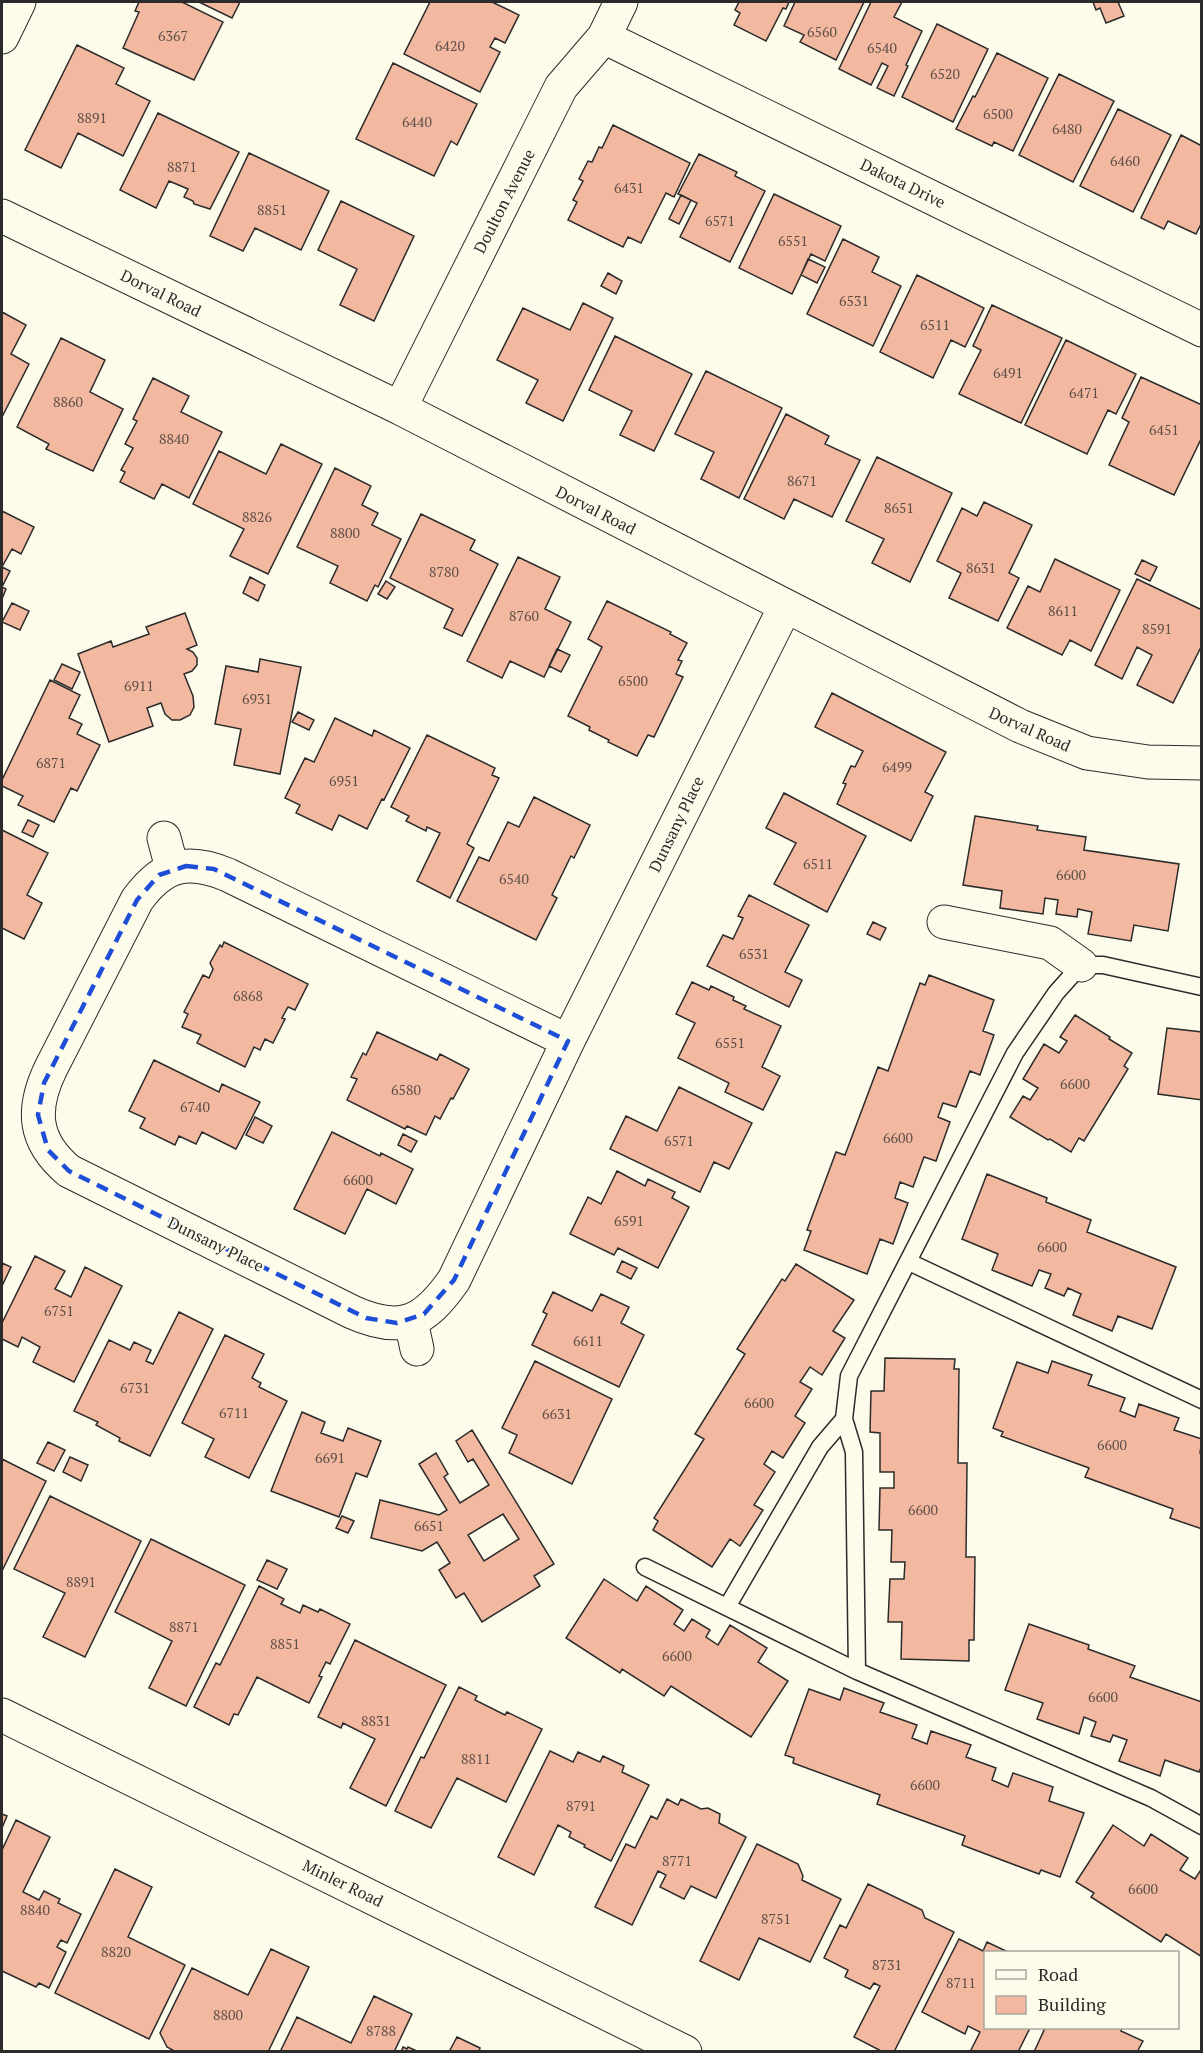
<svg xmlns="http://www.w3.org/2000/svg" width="1203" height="2053" font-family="'PT Serif',serif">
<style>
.building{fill:#f2b8a0;stroke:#2b2b2b;stroke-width:1.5;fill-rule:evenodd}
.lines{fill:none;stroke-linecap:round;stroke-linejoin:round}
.service-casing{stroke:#2b2b2b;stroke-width:19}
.minor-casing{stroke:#2b2b2b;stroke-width:35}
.tertiary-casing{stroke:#2b2b2b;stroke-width:35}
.service{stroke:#fdfbea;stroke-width:16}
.minor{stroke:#fdfbea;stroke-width:33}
.tertiary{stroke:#fdfbea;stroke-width:33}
.marked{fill:none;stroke:#1d4ed8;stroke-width:4.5;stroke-dasharray:12 8;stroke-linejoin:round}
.labels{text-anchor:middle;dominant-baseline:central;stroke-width:4.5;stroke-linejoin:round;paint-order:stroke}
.number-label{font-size:14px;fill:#5d4e48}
.street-label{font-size:16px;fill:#2b2b2b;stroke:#fdfbea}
</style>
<rect width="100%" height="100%" fill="#fdfbea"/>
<path class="building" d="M139,2H182L223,22L194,80L123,48L139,12L135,11Z
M199,2H240L232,18Z
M430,2H492L519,15L505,43L495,38L490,47L500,52L480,92L404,54Z
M739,2H789L786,9L783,8L766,41L734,25L740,13L735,10Z
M795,2H864L836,60L800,42L804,35L784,26Z
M871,2H902L894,17L922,31L906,65L908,66L894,96L877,88L888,66L882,63L871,85L839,69Z
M1093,2H1118L1124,16L1106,23L1100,8L1096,10Z
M937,24L988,49L953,122L902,97Z
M77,45L124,68L116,84L150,101L123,156L78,133L61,168L25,150Z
M997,53L1048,78L1013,151L994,142L992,146L956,129L973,96L975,97Z
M393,63L477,104L457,145L451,141L434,176L356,139Z
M1059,74L1114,101L1073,182L1019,155Z
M1118,109L1171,135L1133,212L1080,186Z
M158,113L239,152L210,209L194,204L193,201L184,197L188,189L169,181L156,208L120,190Z
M613,125L690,163L674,197L666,193L641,243L628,237L623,247L568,220L577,202L573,200L583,181L579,179L588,161L592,162L599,147L602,148Z
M1181,135L1202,146V222L1196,234L1168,221L1164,229L1141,218Z
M249,153L329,191L301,250L255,228L243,251L210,236Z
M699,154L737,172L735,176L765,191L730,262L680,237L697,203L678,194Z
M774,194L841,226L825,261L811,254L792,294L739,268Z
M681,195L691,200L679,224L669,219Z
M341,201L414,236L374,321L340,305L357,269L318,250Z
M843,239L879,257L872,272L901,286L873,346L807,314Z
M808,259L825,267L817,283L801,275Z
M608,273L622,281L616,294L601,286Z
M917,275L984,308L965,347L951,340L933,378L880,352Z
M583,303L613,318L563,421L526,403L538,380L497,360L523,308L570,330Z
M992,305L1062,338L1021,423L959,394L981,350L973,346Z
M2,312L26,325L11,354L29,364L2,417Z
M615,336L692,374L654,451L620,435L632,411L589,390Z
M61,338L105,360L90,392L123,409L93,471L46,449L49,444L17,427Z
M1066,340L1136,374L1116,414L1108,410L1087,454L1025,425Z
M706,371L782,408L739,498L701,479L714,452L675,434Z
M1141,377L1202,405V437L1174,495L1109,465L1129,422L1122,418Z
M153,378L189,396L181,412L222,432L189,498L162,484L154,499L120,482L125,472L121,470L133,448L125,444L137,421L133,419Z
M786,414L829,436L825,444L860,460L832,517L794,499L784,519L744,499Z
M281,444L322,464L268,574L230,556L244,529L193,504L219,451L266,474Z
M877,457L952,493L910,582L872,563L884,539L846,521Z
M335,468L371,486L362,505L378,513L372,525L401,539L378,587L375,585L367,601L330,583L338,566L297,547Z
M984,502L1032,525L1009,573L1019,578L998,621L949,598L961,573L937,561L962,508L977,516Z
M2,511L34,527L21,554L12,549L2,567L10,571L2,587L6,589L2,599Z
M421,514L475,540L470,550L498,564L462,636L444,628L453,609L390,578Z
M518,557L560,577L545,609L571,622L544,677L510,661L502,678L467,661Z
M1055,559L1120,590L1091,651L1070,640L1062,655L1007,628L1028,586L1040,592Z
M1142,560L1157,567L1150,581L1135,574Z
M250,577L265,585L258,601L243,593Z
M1137,579L1202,610V645L1173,703L1137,685L1152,655L1137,647L1122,679L1095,665Z
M386,581L395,587L387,599L378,594Z
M607,601L671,632L670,634L687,643L678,660L682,661L676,674L683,677L654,737L648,735L637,756L608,742L609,740L589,730L590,727L568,716L602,647L588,639Z
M12,603L29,611L20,630L2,622Z
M185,613L197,645L187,649L193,652L197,658V665L192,671L184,674L193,696L194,707L190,715L180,720H172L165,714L161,703L147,708L153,726L109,742L78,654L111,641L113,647L149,634L146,627Z
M557,649L570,655L561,672L549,666Z
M260,659L301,667L280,774L234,765L241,729L215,724L226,666L258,672Z
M62,664L80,672L72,689L54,680Z
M50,680L80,695L69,718L82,724L77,734L100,745L77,791L71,788L54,822L18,805L23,796L2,786V780Z
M832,693L946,752L925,792L933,796L911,841L837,804L846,784L843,783L851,766L855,767L863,751L815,727Z
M298,712L314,720L309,730L292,722Z
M335,718L372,736L374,730L410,748L384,800L382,799L367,829L339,815L332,830L296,813L300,805L285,798L305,758L314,762Z
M427,735L495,768L492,775L499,778L467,844L474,848L450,898L417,881L440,833L427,827L426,831L406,821L409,816L391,807Z
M784,793L866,836L827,912L774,884L796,843L766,828Z
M534,797L590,825L574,858L571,856L552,895L557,898L536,940L457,901L479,857L489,861L508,822L519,827Z
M975,816L1038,826L1037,830L1086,837L1084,850L1179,864L1168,931L1134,925L1131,941L1088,934L1092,912L1078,909L1077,917L1056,914L1058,900L1045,898L1043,914L1000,908L1002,891L963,885Z
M28,820L39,825L33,837L22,832Z
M2,830L48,853L27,895L42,903L24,939L2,928Z
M749,895L809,925L785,972L802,980L789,1007L707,966L723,935L733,939L743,918L738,916Z
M873,922L886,928L880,940L867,934Z
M224,942L308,984L295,1010L288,1007L282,1018L285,1019L273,1043L265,1039L260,1050L254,1047L245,1067L197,1043L201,1035L182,1027L188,1014L184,1012L203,975L209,978L213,969L210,963L220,945L222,947Z
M929,975L994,1000L983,1031L994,1035L980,1075L970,1071L956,1107L943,1103L938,1117L950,1122L936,1161L924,1157L913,1187L900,1182L895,1198L908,1203L893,1244L880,1239L867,1274L804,1250L811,1231L807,1230L836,1152L845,1155L878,1067L888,1071L920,983L925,985Z
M692,982L709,990L711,986L734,997L733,1000L746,1006L744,1009L781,1026L762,1067L780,1076L763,1110L725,1092L729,1083L678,1058L695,1023L676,1014Z
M1075,1015L1110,1037L1109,1039L1132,1053L1124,1066L1128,1069L1084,1141L1079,1138L1071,1152L1050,1139L1048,1140L1010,1117L1023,1096L1030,1100L1038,1088L1023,1079L1044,1044L1059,1053L1067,1041L1060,1037Z
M1167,1028L1202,1032V1100L1158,1094Z
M377,1032L437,1060L440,1054L469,1069L453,1099L451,1098L440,1119L435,1116L426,1135L407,1126L405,1129L347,1100L357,1079L351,1077L363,1053L366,1055Z
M154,1060L219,1092L222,1084L260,1102L236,1149L202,1132L196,1144L179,1136L175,1145L140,1128L145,1118L129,1111Z
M679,1087L752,1123L729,1169L714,1162L700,1192L610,1149L626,1116L657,1131Z
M255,1117L272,1126L263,1143L246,1135Z
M332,1132L380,1156L381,1153L413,1169L396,1204L367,1189L345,1234L294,1209Z
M403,1134L417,1141L411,1152L398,1145Z
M617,1171L645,1186L648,1179L675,1192L672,1198L689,1207L658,1268L618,1248L614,1255L570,1234L588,1197L601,1204Z
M987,1174L1047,1198L1046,1202L1091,1220L1087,1232L1176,1267L1152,1329L1118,1316L1112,1331L1073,1315L1081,1294L1068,1288L1064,1296L1045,1288L1051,1274L1039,1270L1032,1286L992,1270L998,1254L962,1239Z
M35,1256L65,1271L55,1289L71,1297L85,1267L122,1286L74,1382L33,1362L40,1347L22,1337L18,1347L2,1339V1323Z
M622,1261L637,1268L631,1279L617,1272Z
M2,1263L11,1267L2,1286Z
M796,1264L854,1300L833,1331L845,1338L822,1375L810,1367L800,1382L812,1389L795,1416L805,1423L783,1458L772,1451L764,1464L775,1472L754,1505L763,1510L740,1546L730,1539L712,1567L653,1530L658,1521L654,1518L704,1439L695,1434L745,1354L737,1349L782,1279L785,1281Z
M553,1292L592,1311L601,1294L629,1307L621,1323L644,1335L619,1387L532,1345L547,1314L543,1312Z
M179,1312L213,1329L150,1456L119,1441L120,1438L96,1425L98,1422L74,1411L109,1340L130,1350L134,1342L151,1350L146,1361L153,1364Z
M225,1335L264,1354L252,1378L261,1383L259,1387L287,1401L249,1478L205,1457L214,1439L182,1423Z
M885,1358L955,1359L954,1369H959L958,1463H967L966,1557H975L974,1640H969V1661L901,1659L902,1622H888L890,1579H904L905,1562H891L892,1530H879L880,1488H894V1472H880V1433L870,1432L871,1391H884Z
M535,1361L612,1399L572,1484L509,1453L517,1435L502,1428Z
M1052,1361L1092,1375L1088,1385L1125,1398L1120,1411L1135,1417L1139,1404L1179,1418L1174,1430L1202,1439L1200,1453L1202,1454V1529L1170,1518L1173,1509L1085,1477L1089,1468L1001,1436L1003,1432L993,1428L1017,1362L1048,1373Z
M302,1412L325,1422L321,1433L343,1441L348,1428L381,1441L367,1477L356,1473L339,1517L271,1491Z
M472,1430L554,1564L534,1576L540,1586L482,1622L464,1593L456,1598L439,1570L450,1563L437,1542L422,1551L371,1538L380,1500L439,1515L447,1510L419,1464L436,1453L448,1474L444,1477L460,1503L489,1485L473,1459L468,1462L456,1441ZM503,1514L519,1539L484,1561L468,1535Z
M48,1442L65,1450L54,1471L37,1463Z
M70,1457L88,1465L81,1481L63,1472Z
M2,1459L46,1481L2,1571Z
M50,1496L141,1541L85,1657L43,1637L65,1593L14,1569Z
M342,1516L354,1521L348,1533L336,1528Z
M151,1539L245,1585L186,1706L149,1688L172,1641L115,1612Z
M267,1560L287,1569L277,1589L257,1580Z
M604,1579L637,1601L646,1586L683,1610L674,1624L684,1631L692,1619L710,1630L706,1637L718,1645L730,1625L767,1648L758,1662L788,1681L751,1737L671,1686L664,1696L622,1669L620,1673L566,1638Z
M259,1586L284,1599L281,1604L300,1613L303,1605L318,1612L320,1609L350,1624L330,1664L326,1662L319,1676L322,1677L309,1703L257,1677L238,1715L234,1714L229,1725L194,1707L216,1663L220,1665Z
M1029,1624L1089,1645L1088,1649L1135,1666L1130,1677L1202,1702V1765L1199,1772L1165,1760L1160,1776L1119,1761L1127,1740L1113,1735L1110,1742L1091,1736L1096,1722L1084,1717L1079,1734L1037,1719L1043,1703L1005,1690Z
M355,1640L446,1685L386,1806L350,1788L375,1739L343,1723L341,1728L318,1717Z
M459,1687L477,1696L475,1700L505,1715L507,1712L542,1729L506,1802L457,1778L431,1828L395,1811L421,1757L424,1758Z
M844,1688L884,1703L880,1712L917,1725L912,1738L927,1744L931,1731L971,1745L966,1757L996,1768L992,1780L1008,1787L1013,1773L1053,1787L1049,1801L1084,1813L1060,1877L1041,1870L1039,1874L962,1845L965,1836L877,1804L880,1795L793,1763L794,1758L785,1755L809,1689L840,1700Z
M550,1751L573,1762L578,1752L600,1762L603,1756L624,1766L622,1772L649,1785L611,1861L584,1847L585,1845L569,1837L571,1832L558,1825L534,1875L498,1857Z
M667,1799L678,1805L681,1799L701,1809L708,1808L720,1814L719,1823L746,1837L716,1898L691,1886L684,1899L660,1887L666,1875L658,1871L632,1925L595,1907L626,1844L635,1848L651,1816L657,1819Z
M2,1814L7,1816L2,1828Z
M16,1820L50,1837L23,1892L39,1900L44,1891L60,1899L58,1903L81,1914L67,1943L61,1940L57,1947L66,1952L49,1988L39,1983L36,1987L2,1971V1850Z
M1113,1825L1144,1846L1151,1834L1188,1858L1180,1870L1195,1879L1202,1868V1957L1166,1934L1161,1942L1091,1897L1094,1893L1076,1882Z
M757,1844L798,1864L803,1876L802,1880L841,1899L810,1962L759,1938L739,1980L700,1961Z
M115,1869L152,1887L128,1937L185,1965L149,2039L55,1993Z
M868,1884L922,1910L925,1918L954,1932L894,2052H883L854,2037L880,1986L874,1983L870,1989L845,1977L848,1970L824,1958L840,1925L846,1928Z
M959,1939L983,1951L987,1942L1008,1952H986V2028H1030L1018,2052H970L980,2032L968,2026L965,2034L922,2012Z
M271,1949L309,1967L268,2052H176L167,2047L160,2033L192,1968L248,1995Z
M374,1996L412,2014L394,2052H280L297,2017L351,2043Z
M1045,2028H1122L1121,2031L1143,2041L1137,2052H1034Z
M457,2037L480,2048L479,2052H449Z
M403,2047L407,2049L408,2047L419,2052H401Z"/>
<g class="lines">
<g class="service-casing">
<path id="service" d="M1202,987L1103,965H1081L1056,993L1015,1053L849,1376L844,1419L854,1452L857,1671L1151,1798L1202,1826
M909,1262L1202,1400
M645,1567L857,1671
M727,1607L820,1447L844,1419"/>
</g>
<g class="minor-casing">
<path id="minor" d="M604,37L1202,330
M2,216L400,408L1020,726L1087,753L1148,762L1202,763
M400,408L561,87L604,37L621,2
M164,838L172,868
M944,922L1050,943L1081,965
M568,1041L228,875C188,858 163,864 137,900L51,1068C31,1109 33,1141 69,1171L352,1312C401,1334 424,1323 454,1280L568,1041L785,607
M411,1321L417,1349
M2,1715L685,2052"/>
</g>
<g class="tertiary-casing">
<path id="tertiary" d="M2,37L19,2"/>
</g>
<use href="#service" class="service"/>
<use href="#minor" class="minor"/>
<use href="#tertiary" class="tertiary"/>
</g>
<path class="marked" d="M186,866L214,869L568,1041L454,1280L424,1314L397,1323L366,1318L69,1171L48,1150L38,1115L44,1083L137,900L159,875Z"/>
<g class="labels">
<g class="number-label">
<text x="822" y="31">6560</text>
<text x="173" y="35">6367</text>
<text x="450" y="45">6420</text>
<text x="882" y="47">6540</text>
<text x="945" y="73">6520</text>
<text x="998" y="113">6500</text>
<text x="92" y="117">8891</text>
<text x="417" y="121">6440</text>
<text x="1067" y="128">6480</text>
<text x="1125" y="160">6460</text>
<text x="182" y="166">8871</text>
<text x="629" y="187">6431</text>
<text x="272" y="209">8851</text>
<text x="720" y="220">6571</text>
<text x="793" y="240">6551</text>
<text x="854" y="300">6531</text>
<text x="935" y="324">6511</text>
<text x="1008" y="372">6491</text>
<text x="1084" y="392">6471</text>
<text x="68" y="401">8860</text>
<text x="1164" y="429">6451</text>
<text x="174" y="438">8840</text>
<text x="802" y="480">8671</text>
<text x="899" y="507">8651</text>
<text x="257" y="516">8826</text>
<text x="345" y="532">8800</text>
<text x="981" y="567">8631</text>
<text x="444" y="571">8780</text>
<text x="1063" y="610">8611</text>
<text x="524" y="615">8760</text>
<text x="1157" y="628">8591</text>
<text x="633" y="680">6500</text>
<text x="139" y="685">6911</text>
<text x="257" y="698">6931</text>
<text x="51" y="762">6871</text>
<text x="897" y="766">6499</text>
<text x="344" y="780">6951</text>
<text x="818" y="863">6511</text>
<text x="1071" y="874">6600</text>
<text x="514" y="878">6540</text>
<text x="754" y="953">6531</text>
<text x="248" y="995">6868</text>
<text x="730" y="1042">6551</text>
<text x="1075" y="1083">6600</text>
<text x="406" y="1089">6580</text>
<text x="195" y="1106">6740</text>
<text x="898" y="1137">6600</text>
<text x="679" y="1140">6571</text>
<text x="358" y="1179">6600</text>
<text x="629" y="1220">6591</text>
<text x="1052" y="1246">6600</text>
<text x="59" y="1310">6751</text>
<text x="588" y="1340">6611</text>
<text x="135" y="1387">6731</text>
<text x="759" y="1402">6600</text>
<text x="234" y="1412">6711</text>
<text x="557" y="1413">6631</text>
<text x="1112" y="1444">6600</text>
<text x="330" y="1457">6691</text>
<text x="923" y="1509">6600</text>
<text x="429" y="1525">6651</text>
<text x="81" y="1581">8891</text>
<text x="184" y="1626">8871</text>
<text x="285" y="1643">8851</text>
<text x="677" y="1655">6600</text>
<text x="1103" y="1696">6600</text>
<text x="376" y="1720">8831</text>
<text x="476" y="1758">8811</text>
<text x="925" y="1784">6600</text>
<text x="581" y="1805">8791</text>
<text x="677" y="1860">8771</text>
<text x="1143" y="1888">6600</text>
<text x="35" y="1909">8840</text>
<text x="776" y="1918">8751</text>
<text x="116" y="1951">8820</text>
<text x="887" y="1964">8731</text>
<text x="961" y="1982">8711</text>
<text x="228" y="2014">8800</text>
<text x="381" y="2030">8788</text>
</g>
<g class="street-label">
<text transform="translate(903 183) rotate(26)">Dakota Drive</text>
<text transform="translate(504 201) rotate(-63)">Doulton Avenue</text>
<text transform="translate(161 293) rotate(26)">Dorval Road</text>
<text transform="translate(596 510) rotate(27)">Dorval Road</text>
<text transform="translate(1030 729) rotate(24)">Dorval Road</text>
<text transform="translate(676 824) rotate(-64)">Dunsany Place</text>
<text transform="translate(216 1244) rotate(26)">Dunsany Place</text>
<text transform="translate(343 1883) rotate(26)">Minler Road</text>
</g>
</g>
<rect width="1203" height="2053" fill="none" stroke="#2b2b2b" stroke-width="6"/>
<rect x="984" y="1951" width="195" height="78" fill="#fdfbea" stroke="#a9a89e" stroke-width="1.5"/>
<rect x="996" y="1970" width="30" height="9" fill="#fdfbea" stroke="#a9a89e" stroke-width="1.5"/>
<text x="1038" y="1981" font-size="18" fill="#2b2b2b">Road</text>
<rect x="996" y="1996" width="30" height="18" fill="#f2b8a0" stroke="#a9a89e" stroke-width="1.5"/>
<text x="1038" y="2011" font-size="18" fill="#2b2b2b">Building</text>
</svg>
